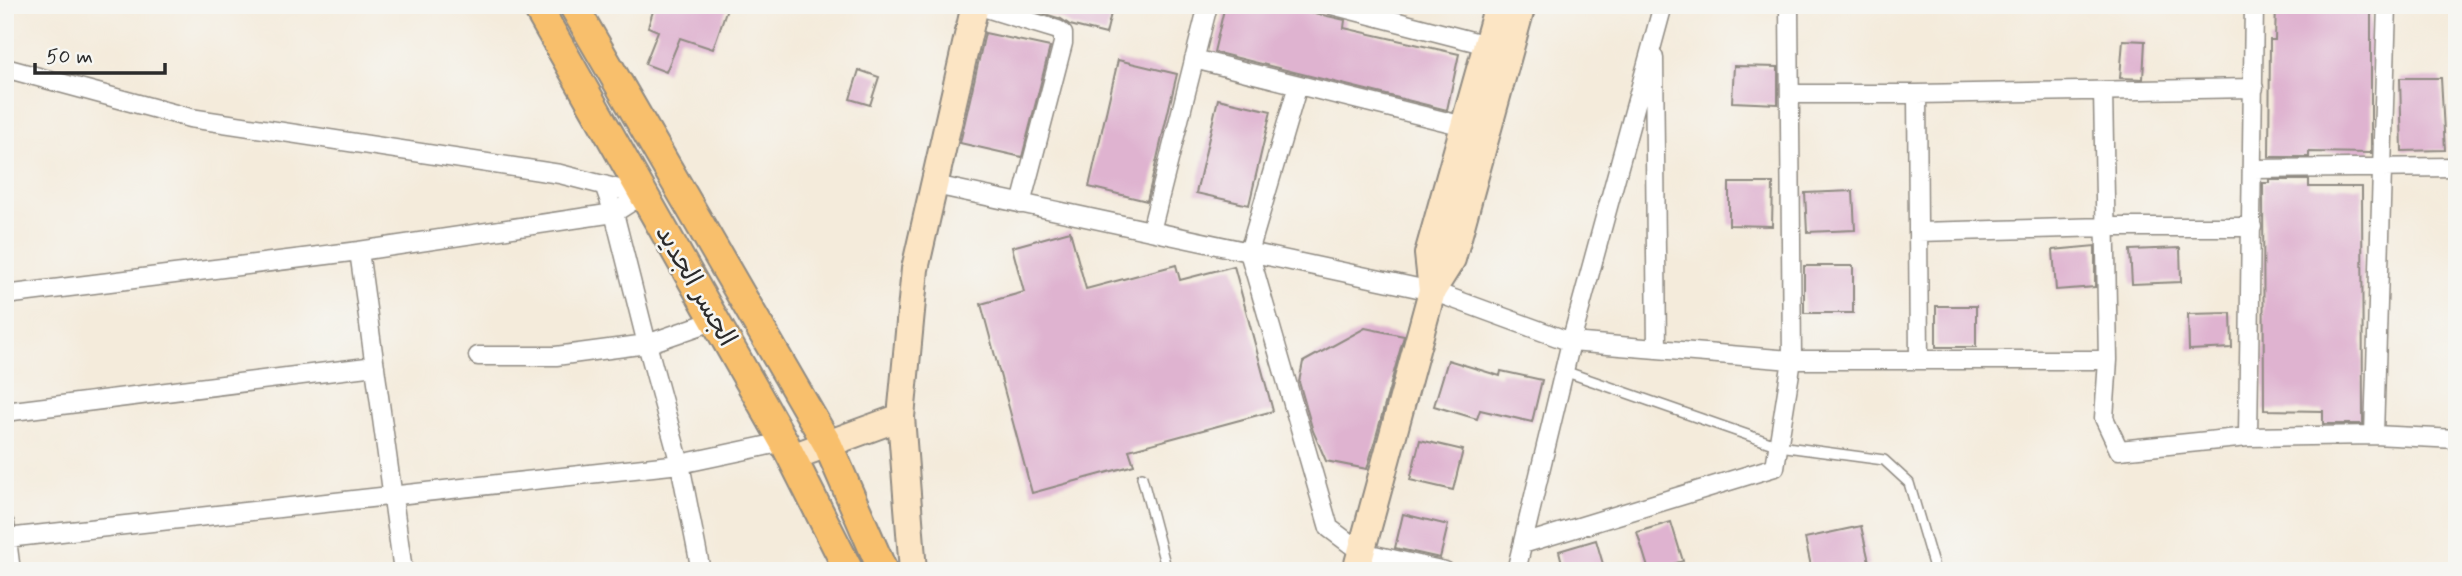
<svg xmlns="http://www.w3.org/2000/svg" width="2462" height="576" font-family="Mynerve,'Playpen Sans Arabic',sans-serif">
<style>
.building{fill:#dfb3d0}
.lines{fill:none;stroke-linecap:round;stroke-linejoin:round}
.lane-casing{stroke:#908b83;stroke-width:12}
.street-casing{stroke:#908b83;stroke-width:21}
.secondary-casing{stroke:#908b83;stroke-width:30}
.primary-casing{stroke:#908b83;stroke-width:32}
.lane{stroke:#fff;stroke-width:9}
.street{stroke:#fff;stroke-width:18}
.secondary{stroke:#fce5c4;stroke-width:26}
.primary{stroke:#f8bf6c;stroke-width:28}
.labels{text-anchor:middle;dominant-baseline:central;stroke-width:5;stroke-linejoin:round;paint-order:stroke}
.street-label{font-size:26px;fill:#2b2b2b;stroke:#f6f6f2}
</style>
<rect width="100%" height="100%" fill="#f6f6f2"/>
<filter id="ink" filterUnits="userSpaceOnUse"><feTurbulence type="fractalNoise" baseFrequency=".0143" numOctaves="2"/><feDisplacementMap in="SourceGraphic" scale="14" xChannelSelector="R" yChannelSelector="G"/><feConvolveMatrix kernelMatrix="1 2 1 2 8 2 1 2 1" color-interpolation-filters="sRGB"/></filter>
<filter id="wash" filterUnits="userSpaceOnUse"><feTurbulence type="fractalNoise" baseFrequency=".00686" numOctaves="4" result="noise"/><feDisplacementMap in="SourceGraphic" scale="28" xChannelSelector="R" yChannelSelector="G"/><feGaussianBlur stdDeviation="1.57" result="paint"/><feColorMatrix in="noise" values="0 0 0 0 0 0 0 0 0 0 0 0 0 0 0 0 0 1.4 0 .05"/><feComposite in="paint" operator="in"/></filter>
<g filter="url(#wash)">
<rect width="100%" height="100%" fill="#f4ebdb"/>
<g id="blocks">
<path class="building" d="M655,5H728L713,49L680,38L666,72L645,64L658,31L648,27Z
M1016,5H1113L1106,34L1070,25L1061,19Z
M1225,5H1279L1345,20L1344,28L1459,54L1447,110L1214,52Z
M2276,5H2371V153L2309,152V157H2269L2270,40H2275Z
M985,33L1050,47L1022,157L960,143Z
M2123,40L2145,41L2143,79L2120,78Z
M1118,60L1177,74L1147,201L1089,187Z
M1734,66L1778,67V104L1732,102Z
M859,70L879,77L870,105L850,99Z
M2400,78H2441L2445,150L2402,151Z
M1218,99L1271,111L1249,205L1196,193Z
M2269,180H2309V187H2362L2363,424H2323V411L2264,410L2263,183H2269Z
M1729,183H1773L1772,226L1729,225Z
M1853,191L1855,230L1807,232L1805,193Z
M1070,231L1086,289L1176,265L1180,280L1234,266L1273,411L1129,450L1134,465L1032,493L981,304L1024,292L1012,247Z
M2095,246V287L2056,290L2053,250Z
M2180,248L2181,282L2132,284L2130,250Z
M1804,266H1853V313H1804Z
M1936,306H1976V347H1936Z
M2231,313L2232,348L2189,350L2188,314Z
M1365,328L1404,336L1367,469L1326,461L1313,431L1299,382L1303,362Z
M1448,360L1500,376L1501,371L1542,380L1532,422L1480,410L1477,419L1434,406Z
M1420,440L1463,450L1453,490L1410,480Z
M1403,514L1448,525L1440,558L1395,548Z
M1671,522L1683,561L1649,571L1637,532Z
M1861,526L1870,566L1849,571H1812L1805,538Z
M1596,540L1605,571H1564L1559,551Z"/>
</g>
</g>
<g filter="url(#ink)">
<use href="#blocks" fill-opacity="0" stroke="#908b83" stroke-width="2"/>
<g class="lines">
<g class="lane-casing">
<path id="lane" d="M1564,371L1779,446L1884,460L1909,483L1935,571
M1142,477L1167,571"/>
</g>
<g class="street-casing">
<path id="street" d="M976,5L1058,30L1063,34V43L1021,204
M1332,5L1487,45
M1654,58L1657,349
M1194,59L1464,126
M5,68L190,118L560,174L642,195
M1298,85L1249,252L1329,528L1361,552L1445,571
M2103,91L2108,360L2104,418L2119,450L2248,437L2374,435L2457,439
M1790,94H1917
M2253,169L2457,167
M604,185L614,213L647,344L680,464L701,571
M935,185L1432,291L1571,342L1792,360H2108
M1151,231L1208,5
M1918,232L2106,227H2252
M359,251L403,571
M5,295L359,251L614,213L642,195
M478,356H556L647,344L716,320
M1919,360L1917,94L2254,88
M5,412L375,366
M2374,435L2387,5
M2248,437L2254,5
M5,524L11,571
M7,538L680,464L784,442
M1523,544L1775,467L1792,360L1789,5
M1516,571L1571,342L1663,5"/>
</g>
<g class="secondary-casing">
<path id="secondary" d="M1432,291L1428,254L1498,5
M792,457L901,417
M913,571L901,417L915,269L975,5
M1356,571L1432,291L1452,259L1522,5"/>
</g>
<g class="primary-casing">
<path id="primary" d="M536,5L784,442L849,571
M573,5L828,445L883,571"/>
</g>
<use href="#lane" class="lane"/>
<use href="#street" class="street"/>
<use href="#secondary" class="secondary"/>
<use href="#primary" class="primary"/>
</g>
</g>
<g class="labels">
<g class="street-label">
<text transform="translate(695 286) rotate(60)">الجسر الجديد</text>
</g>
</g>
<rect width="2462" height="576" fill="none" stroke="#f6f6f2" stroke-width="28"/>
<path d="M35 63v10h130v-10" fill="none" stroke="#2b2b2b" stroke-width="3.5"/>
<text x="46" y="63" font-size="21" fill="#2b2b2b" stroke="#f6f6f2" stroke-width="5" paint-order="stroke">50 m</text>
</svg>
